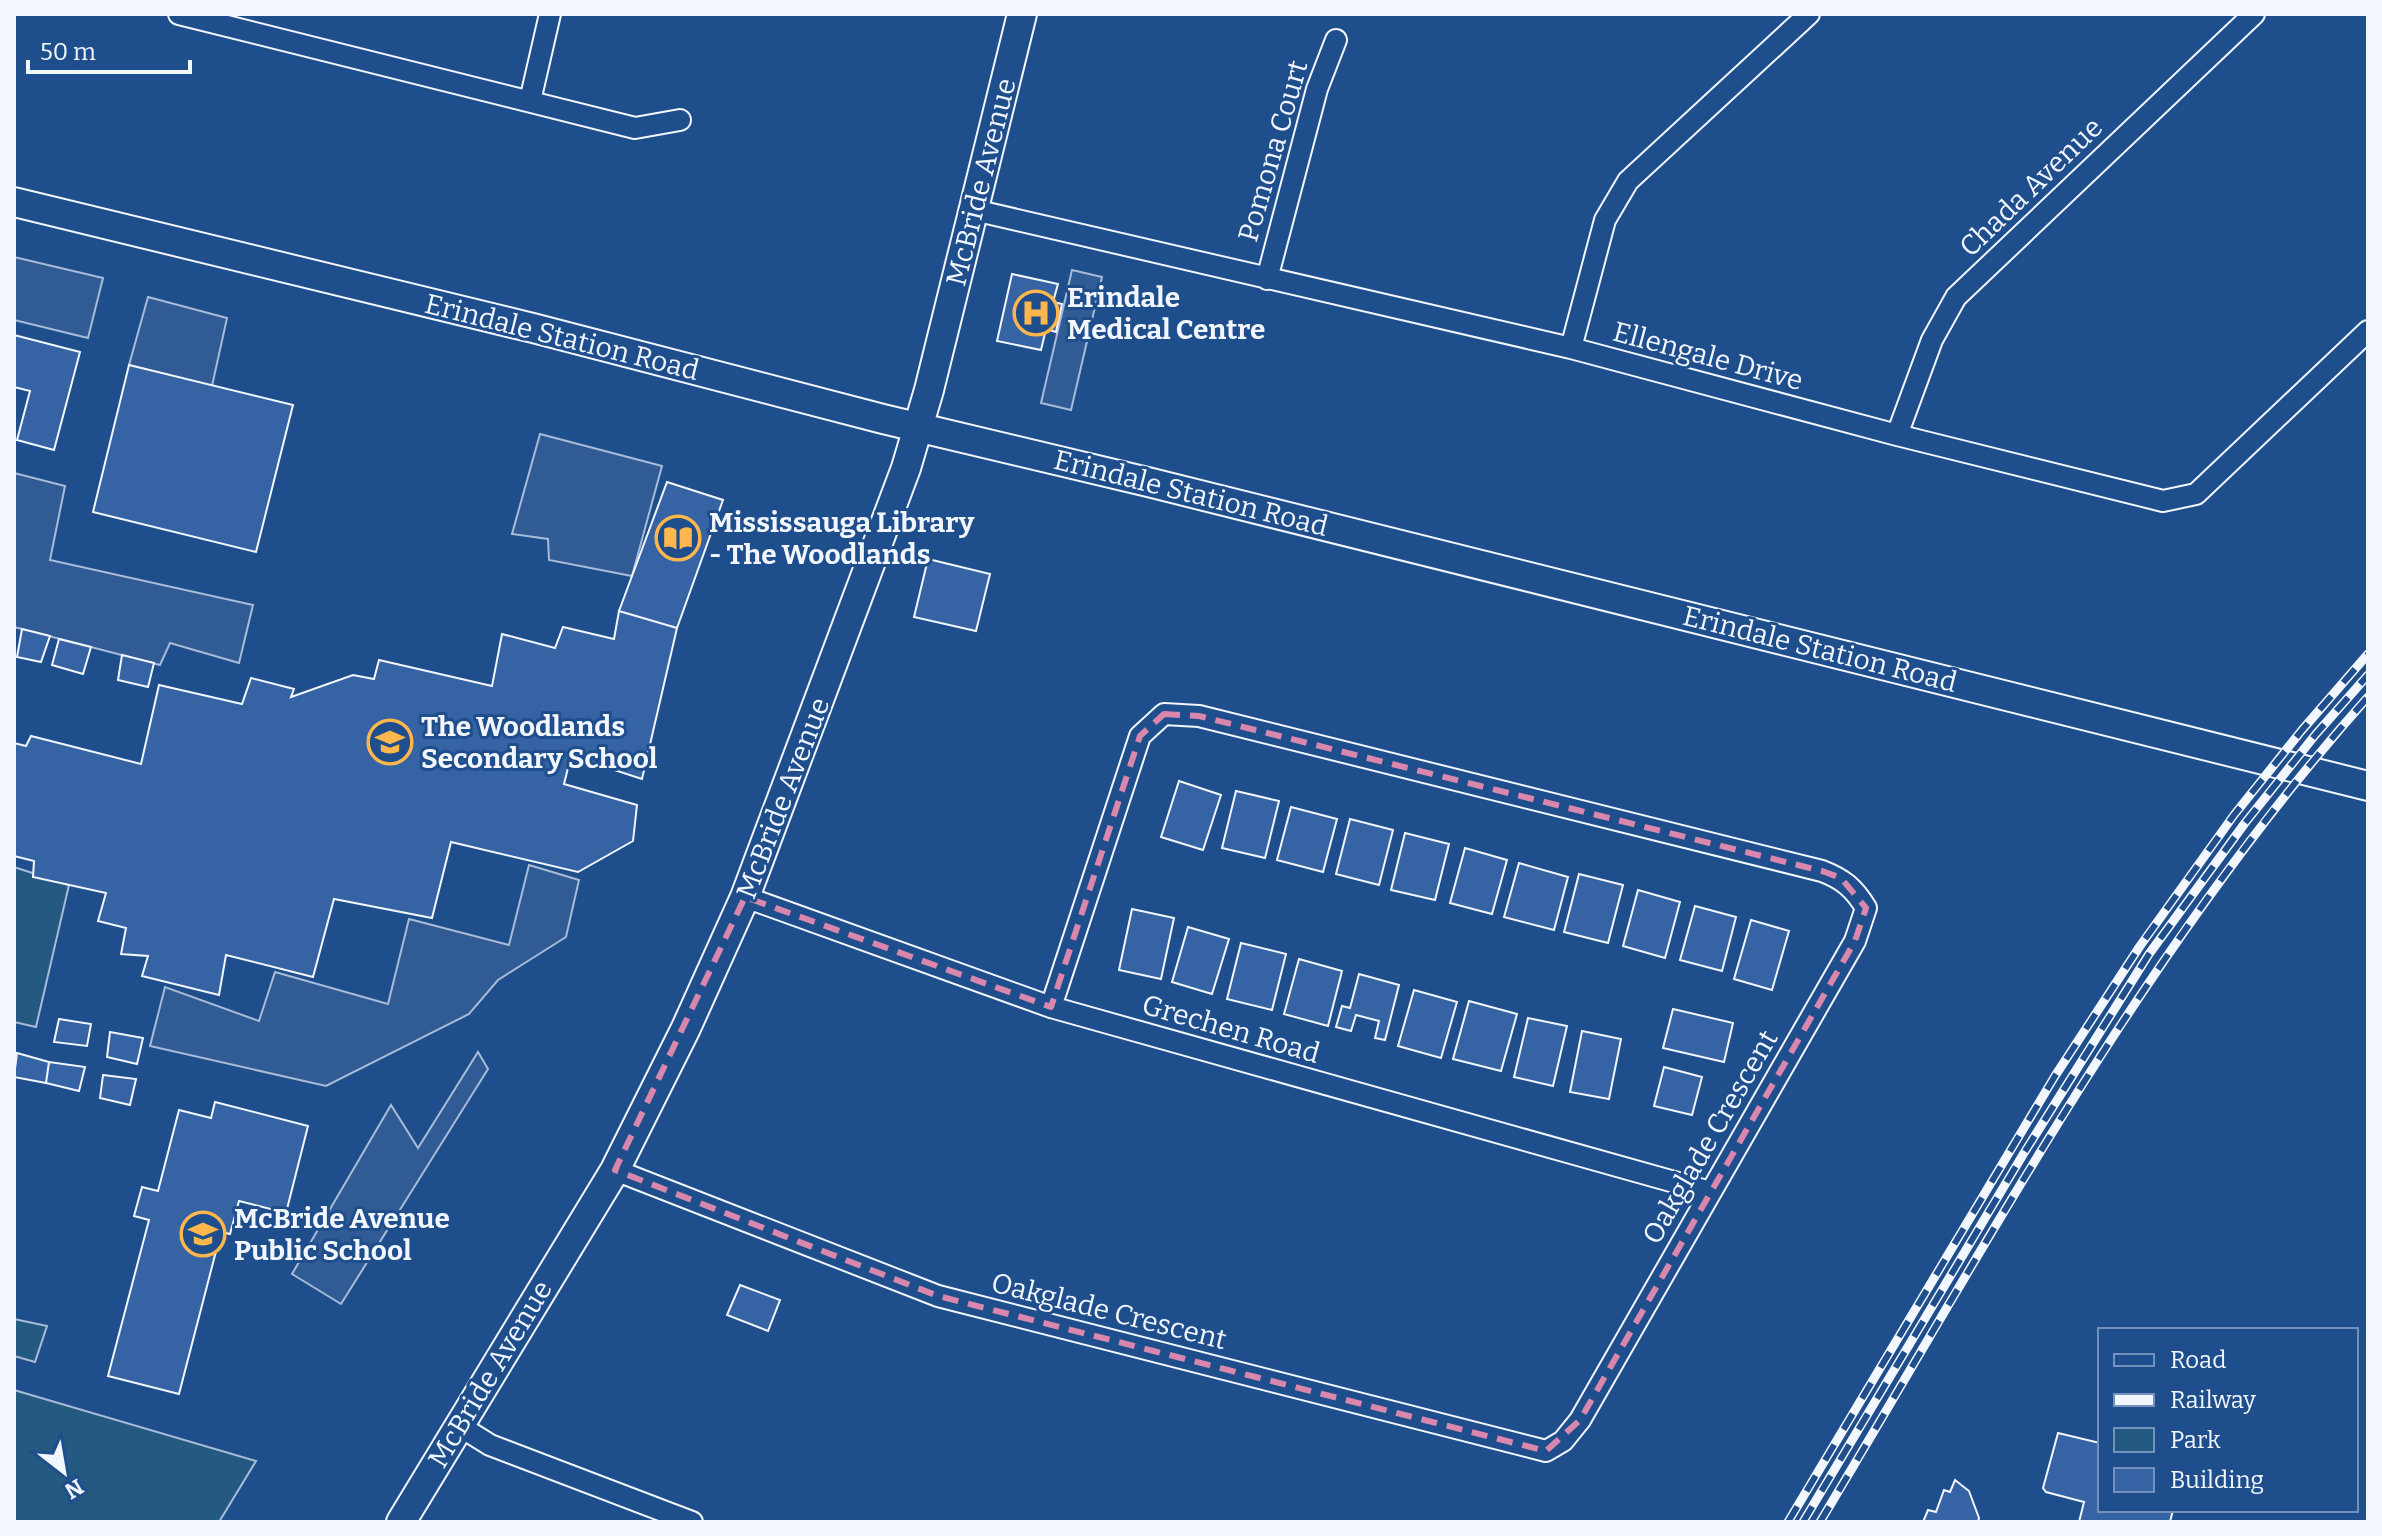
<svg xmlns="http://www.w3.org/2000/svg" width="2382" height="1536" font-family="Bitter,serif">
<style>
.green{fill:#245a82;stroke:#a8bbd7;stroke-width:2}
.parking{fill:#305b95;stroke:#a8bbd7;stroke-width:2}
.building{fill:#3563a3;stroke:#f2f6ff;stroke-width:2}
.lines{fill:none;stroke-linecap:round;stroke-linejoin:round}
.street-casing{stroke:#f2f6ff;stroke-width:24}
.secondary-casing{stroke:#f2f6ff;stroke-width:32}
.street{stroke:#1f4e8c;stroke-width:20}
.secondary{stroke:#1f4e8c;stroke-width:28}
.rail-casing{stroke:#f2f6ff;stroke-width:9}
.rail{stroke:#1f4e8c;stroke-width:6;stroke-dasharray:18;stroke-linecap:butt}
.marked{fill:none;stroke:#da87ad;stroke-width:6;stroke-dasharray:16 10;stroke-linejoin:round}
.labels{text-anchor:middle;dominant-baseline:central;stroke-width:6;stroke-linejoin:round;paint-order:stroke}
.street-label{font-size:28px;fill:#f2f6ff;stroke:#1f4e8c}
.poi-label{font-size:28px;font-weight:bold;fill:#f2f6ff;stroke:#1f4e8c;text-anchor:start}
</style>
<rect width="100%" height="100%" fill="#1f4e8c"/>
<path class="green" d="M14,867L69,885L36,1027L14,1022Z
M14,1319L47,1326L35,1362L14,1356Z
M14,1390L256,1461L219,1522H14Z"/>
<path class="parking" d="M14,257L103,278L88,338L14,320Z
M1072,270L1102,277L1071,410L1041,403Z
M148,297L227,318L212,386L129,365Z
M540,434L662,466L632,576L549,560L548,539L512,534Z
M14,473L65,486L50,560L253,605L239,663L170,643L160,665L14,627Z
M529,865L579,880L566,937L498,980L469,1014L326,1086L150,1046L165,987L259,1021L275,972L388,1004L409,919L509,945Z
M478,1052L488,1069L341,1304L292,1274L391,1105L418,1148Z"/>
<path class="building" d="M1012,274L1058,284L1053,302L1062,304L1056,332L1046,329L1041,350L997,341Z
M14,335L80,352L54,450L17,440L30,391L14,387Z
M129,365L293,405L256,552L93,512Z
M667,482L723,500L677,628L619,611Z
M928,559L990,574L976,631L914,617Z
M619,611L677,628L642,779L571,756L564,784L637,805L633,841L578,872L451,842L432,918L334,899L313,977L226,955L219,995L142,976L148,956L121,954L126,928L98,921L106,893L33,877L34,861L14,856V743L26,746L31,736L141,764L159,685L242,704L251,678L294,689L291,697L353,675L374,679L379,660L492,686L502,634L555,648L563,627L614,639Z
M22,629L50,636L41,662L17,657Z
M59,639L91,647L83,674L52,665Z
M122,655L154,663L148,687L118,680Z
M1179,781L1221,795L1203,850L1161,837Z
M1236,791L1279,801L1265,858L1222,848Z
M1291,807L1337,819L1323,872L1277,860Z
M1350,819L1393,830L1379,885L1336,874Z
M1405,833L1449,844L1435,900L1391,890Z
M1465,848L1507,860L1492,914L1450,903Z
M1519,863L1568,877L1554,930L1504,917Z
M1579,874L1623,885L1608,943L1564,932Z
M1638,890L1680,902L1665,958L1623,946Z
M1695,906L1736,917L1722,971L1680,960Z
M1132,909L1174,918L1161,979L1119,970Z
M1751,920L1789,931L1772,990L1734,979Z
M1188,927L1229,939L1212,994L1172,982Z
M1241,943L1286,954L1272,1010L1227,999Z
M1299,959L1342,971L1328,1026L1284,1014Z
M1359,974L1399,985L1385,1040L1375,1038L1379,1021L1356,1015L1351,1031L1336,1027L1342,1006L1350,1008Z
M1414,990L1457,1002L1441,1058L1398,1046Z
M1469,1001L1517,1014L1501,1071L1453,1059Z
M1673,1009L1733,1023L1724,1062L1663,1048Z
M1528,1018L1567,1026L1553,1086L1514,1077Z
M59,1019L91,1024L87,1046L54,1042Z
M1582,1031L1621,1039L1609,1099L1570,1092Z
M110,1032L143,1038L137,1064L107,1057Z
M17,1053L49,1062L46,1083L14,1077Z
M49,1062L85,1067L79,1091L46,1083Z
M1664,1067L1702,1077L1692,1115L1654,1106Z
M103,1075L136,1079L130,1105L100,1098Z
M215,1102L308,1126L286,1213L239,1201L230,1234L221,1232L179,1394L108,1376L149,1220L134,1216L142,1187L158,1191L179,1110L211,1118Z
M740,1285L780,1300L768,1331L727,1315Z
M2058,1433L2100,1443V1510H2173L2170,1522H2079L2084,1502L2046,1492L2043,1488Z
M1955,1480L1969,1491L1979,1518L1978,1522H1923L1928,1510L1936,1512L1944,1490L1950,1492Z"/>
<g class="lines">
<g class="street-casing">
<path id="street" d="M179,14L635,128L680,120
M530,101L550,14
M974,210L1571,348L1897,435L2163,501L2196,494L2368,331
M1267,279L1317,89L1336,40
M1571,348L1605,220L1628,181L1809,14
M1897,435L1932,340L1956,297L2254,14
M745,897L1051,1007L1710,1192
M615,1170L938,1296L1546,1451L1563,1441L1580,1420L1855,941L1866,908C1854,888 1843,879 1822,871L1199,716L1164,714L1140,736L1051,1007
M458,1425L490,1445L692,1522"/>
</g>
<g class="secondary-casing">
<path id="secondary" d="M14,202L533,328L883,419L1152,483L2368,786
M401,1522L615,1170L686,1028L745,897L906,468L929,390L1022,14"/>
</g>
<use href="#street" class="street"/>
<use href="#secondary" class="secondary"/>
<g class="rail-casing">
<path id="rail" d="M1788,1522L2055,1076L2140,946L2234,815L2302,730L2368,654
M1803,1522L2024,1153L2149,954L2245,823L2316,734L2368,675
M1820,1522C1990,1239 2147,945 2368,697"/>
</g>
<use href="#rail" class="rail"/>
</g>
<path class="marked" d="M1164,714L1199,716L1822,871L1841,878L1866,908L1855,941L1580,1420L1546,1451L938,1296L615,1170L745,897L1051,1007L1140,736Z"/>
<defs>
<g id="hospital-ring" transform="scale(2.3)"><circle r="9.5" fill="#1f4e8c" stroke="#ffb74d" stroke-width="1.5"/><path d="M-5-5h3v3.5h4V-5h3V5h-3V1.5h-4V5h-3Z" fill="#ffb74d"/></g>
<g id="library-ring" transform="scale(2.3)"><circle r="9.5" fill="#1f4e8c" stroke="#ffb74d" stroke-width="1.5"/><path d="M-6-4Q-3-5.5-.7-3.5V5Q-3 3-6 4ZM6-4Q3-5.5 .7-3.5V5Q3 3 6 4Z" fill="#ffb74d"/></g>
<g id="school-ring" transform="scale(2.3)"><circle r="9.5" fill="#1f4e8c" stroke="#ffb74d" stroke-width="1.5"/><path d="M0-5L7-2L0 1L-7-2ZM-4 1L0 2.5L4 1V4Q0 6-4 4Z" fill="#ffb74d"/></g>
</defs>
<g fill-rule="evenodd">
<use href="#hospital-ring" x="1036" y="313"/>
<use href="#library-ring" x="678" y="538"/>
<use href="#school-ring" x="390" y="742"/>
<use href="#school-ring" x="203" y="1234"/>
</g>
<g class="labels">
<g class="street-label">
<text transform="translate(1273 151) rotate(-74)">Pomona Court</text>
<text transform="translate(981 182) rotate(-76)">McBride Avenue</text>
<text transform="translate(2031 187) rotate(-44)">Chada Avenue</text>
<text transform="translate(562 337) rotate(14)">Erindale Station Road</text>
<text transform="translate(1708 356) rotate(15)">Ellengale Drive</text>
<text transform="translate(1191 493) rotate(14)">Erindale Station Road</text>
<text transform="translate(1820 649) rotate(14)">Erindale Station Road</text>
<text transform="translate(783 798) rotate(-69)">McBride Avenue</text>
<text transform="translate(1231 1029) rotate(16)">Grechen Road</text>
<text transform="translate(1710 1137) rotate(-60)">Oakglade Crescent</text>
<text transform="translate(1109 1311) rotate(14)">Oakglade Crescent</text>
<text transform="translate(490 1374) rotate(-59)">McBride Avenue</text>
</g>
<g class="poi-label">
<text x="1067" y="297">Erindale<tspan x="1067" dy="32">Medical Centre</tspan></text>
<text x="709" y="522">Mississauga Library<tspan x="709" dy="32">- The Woodlands</tspan></text>
<text x="421" y="726">The Woodlands<tspan x="421" dy="32">Secondary School</tspan></text>
<text x="234" y="1218">McBride Avenue<tspan x="234" dy="32">Public School</tspan></text>
</g>
</g>
<rect width="2382" height="1536" fill="none" stroke="#f2f6ff" stroke-width="32"/>
<rect x="2098" y="1328" width="260" height="184" fill="#1f4e8c" stroke="#7391ba" stroke-width="2"/>
<rect x="2114" y="1354" width="40" height="12" fill="#1f4e8c" stroke="#7391ba" stroke-width="2"/>
<text x="2170" y="1368" font-size="24" fill="#f2f6ff">Road</text>
<rect x="2114" y="1394" width="40" height="12" fill="#f2f6ff" stroke="#7391ba" stroke-width="2"/>
<text x="2170" y="1408" font-size="24" fill="#f2f6ff">Railway</text>
<rect x="2114" y="1428" width="40" height="24" fill="#245a82" stroke="#7391ba" stroke-width="2"/>
<text x="2170" y="1448" font-size="24" fill="#f2f6ff">Park</text>
<rect x="2114" y="1468" width="40" height="24" fill="#3563a3" stroke="#7391ba" stroke-width="2"/>
<text x="2170" y="1488" font-size="24" fill="#f2f6ff">Building</text>
<g transform="translate(64 1472) rotate(149)" stroke="#1f4e8c" stroke-width="6" paint-order="stroke">
<path d="M0-6L14 30L0 20L-14 30Z" fill="#f2f6ff"/>
<text y="-12" font-size="22" font-weight="bold" text-anchor="middle" fill="#f2f6ff">N</text>
</g>
<path d="M28 60v12h162v-12" fill="none" stroke="#f2f6ff" stroke-width="4"/>
<text x="40" y="60" font-size="24" fill="#f2f6ff" stroke="#1f4e8c" stroke-width="6" paint-order="stroke">50 m</text>
</svg>
